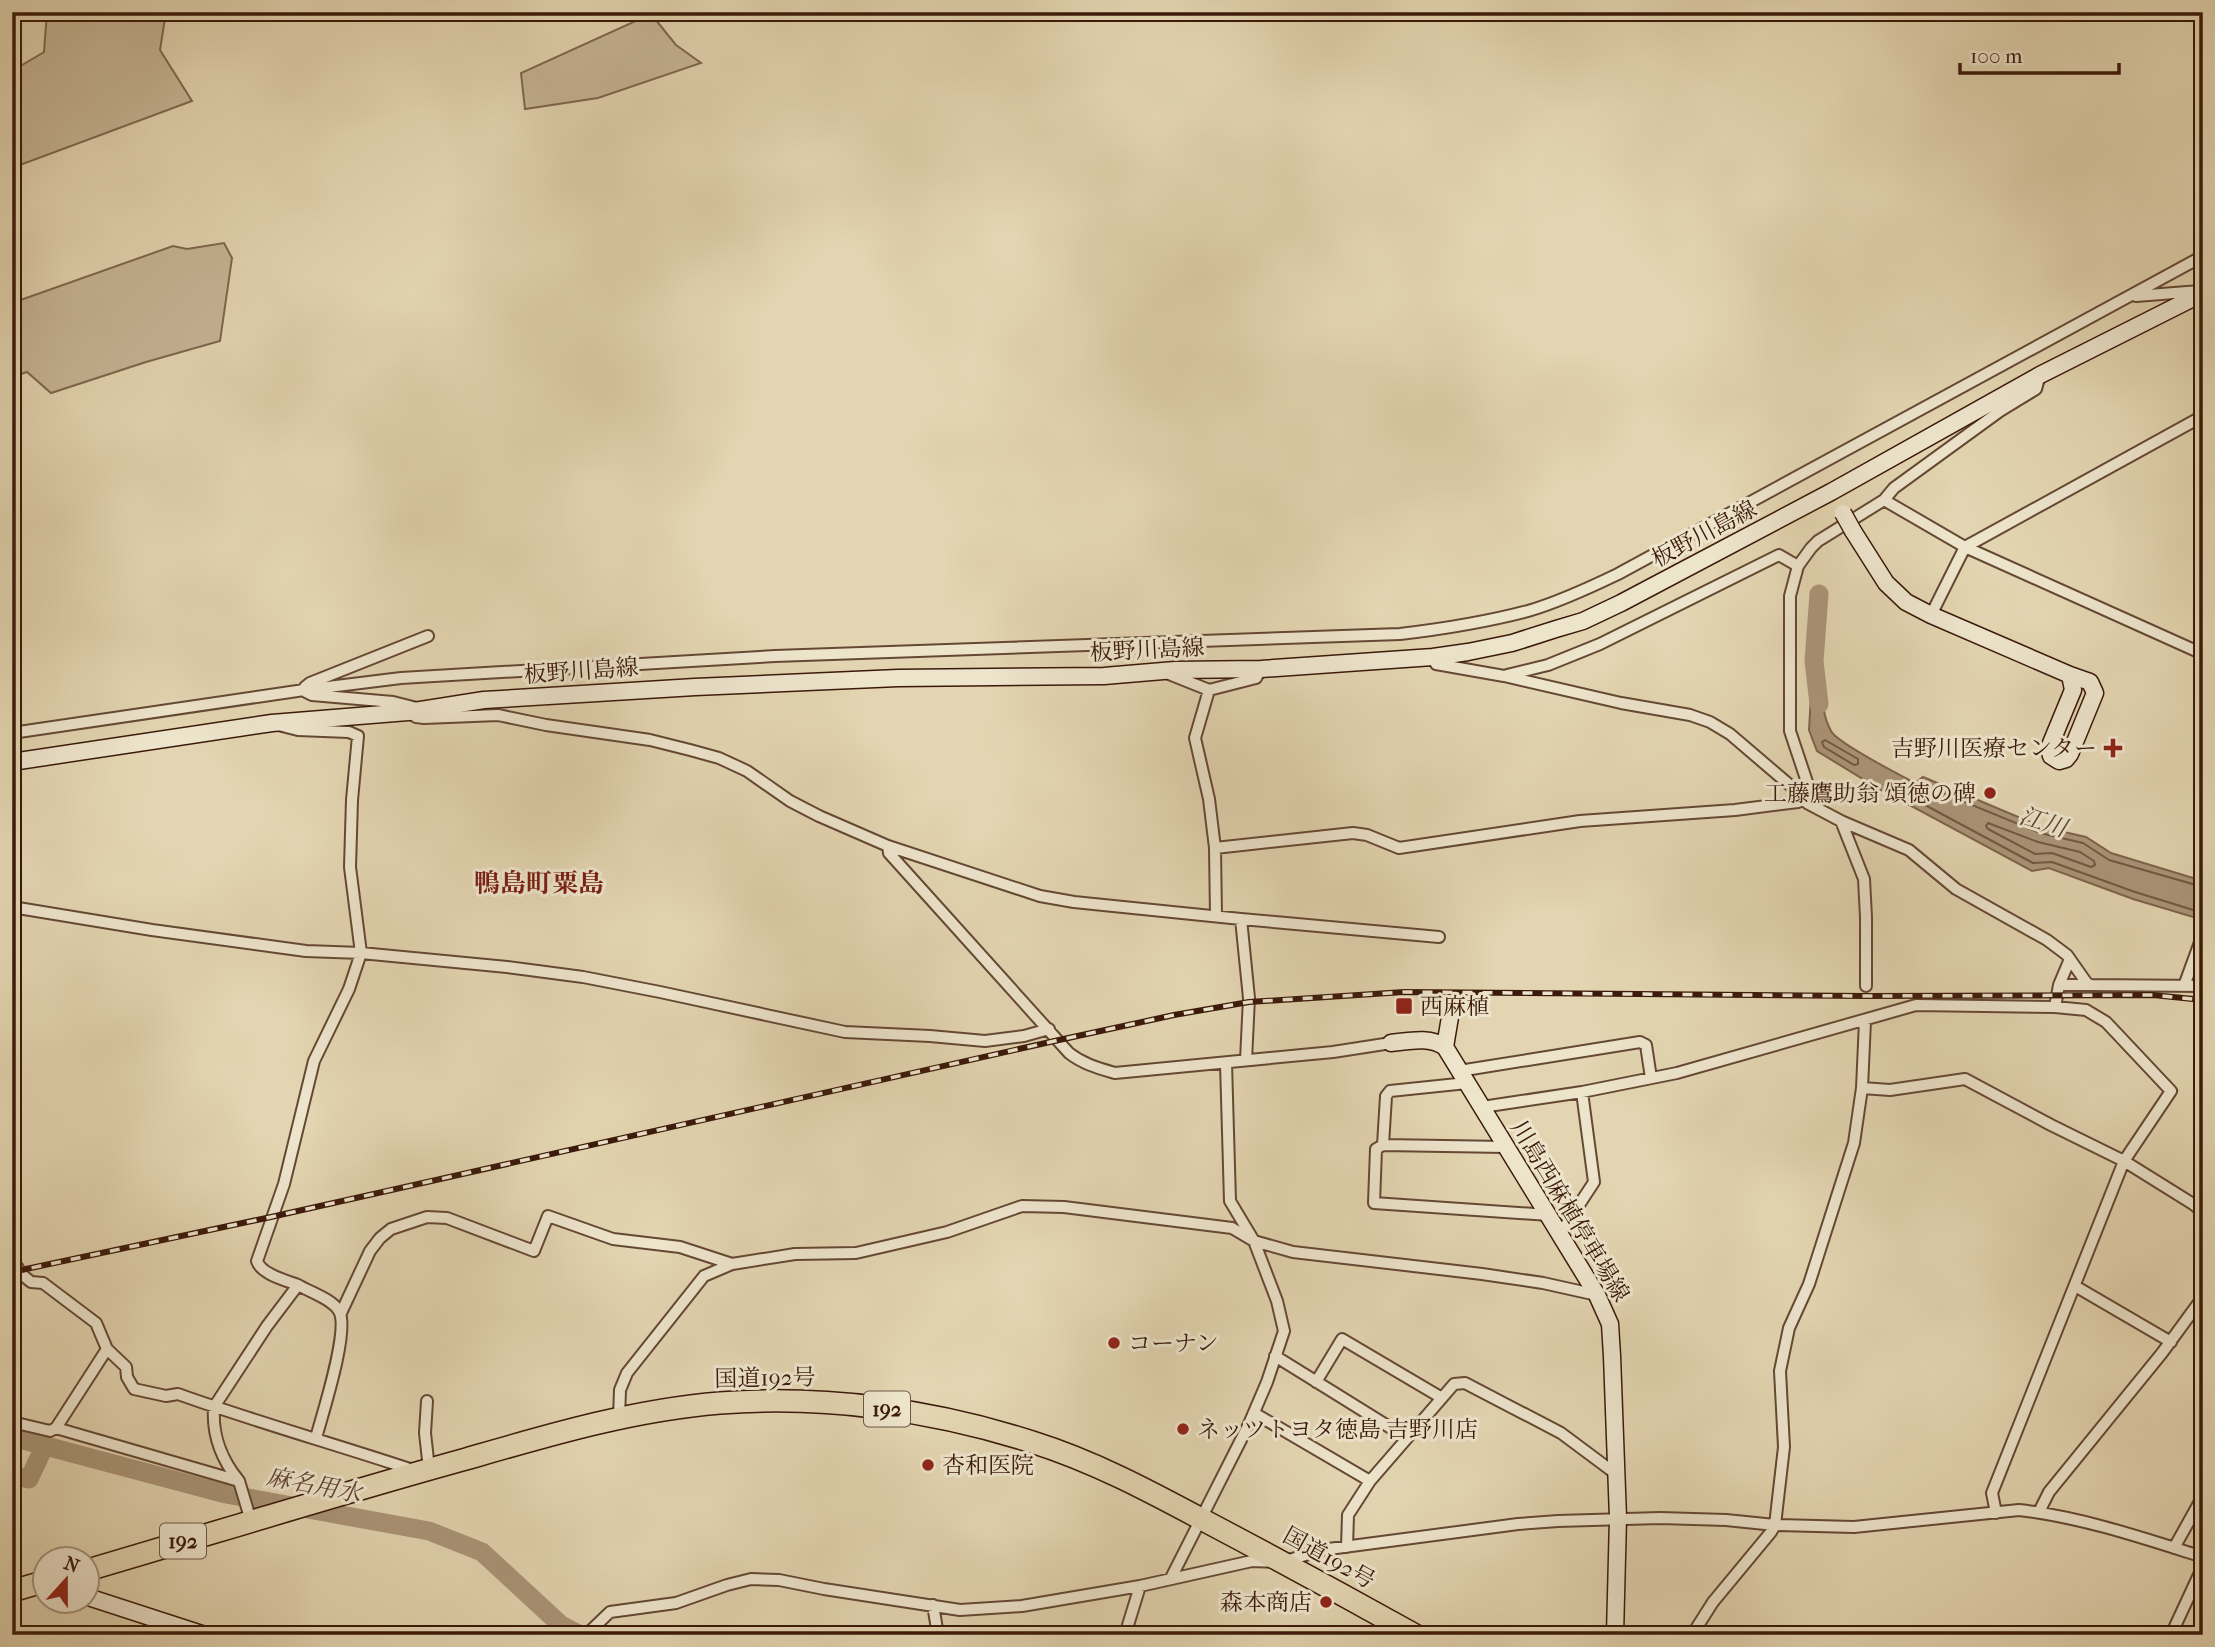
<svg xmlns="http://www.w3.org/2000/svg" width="2215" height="1647" font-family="'IM FELL French Canon','Noto Serif JP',serif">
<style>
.green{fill:#c6b595;stroke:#806750;stroke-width:2}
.water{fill:#aa9578;stroke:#7e634c;stroke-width:2}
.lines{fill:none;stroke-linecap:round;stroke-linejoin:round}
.shore{stroke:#725741;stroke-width:2}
.river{stroke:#aa9578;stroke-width:19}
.street-casing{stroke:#654834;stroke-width:14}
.secondary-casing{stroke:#3b190a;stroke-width:19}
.highway-casing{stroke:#3b190a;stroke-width:24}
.street{stroke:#ede4cc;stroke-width:10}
.secondary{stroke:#ede4cc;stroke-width:16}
.highway{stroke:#e3d5b1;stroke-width:21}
.rail-casing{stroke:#3b190a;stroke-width:6}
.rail{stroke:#ede4cc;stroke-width:3.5;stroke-dasharray:10;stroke-linecap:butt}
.secondary-bridge-casing{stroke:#3b190a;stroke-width:19;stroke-linecap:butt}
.secondary-bridge{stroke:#ede4cc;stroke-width:16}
.poi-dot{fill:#8f2418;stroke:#ede4cc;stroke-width:2.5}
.labels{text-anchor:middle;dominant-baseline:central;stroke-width:6;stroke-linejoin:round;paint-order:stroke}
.shield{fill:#ede4cc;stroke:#705644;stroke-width:2}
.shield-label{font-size:21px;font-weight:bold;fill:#3b190a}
.street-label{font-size:23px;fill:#3b190a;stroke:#ede4cc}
.poi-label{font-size:23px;fill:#3b190a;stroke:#ede4cc;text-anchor:start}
.water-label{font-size:24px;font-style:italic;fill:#624430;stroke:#ede4cc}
.quarter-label{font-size:26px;font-weight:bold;fill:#7a1f14;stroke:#ede4cc}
</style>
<rect width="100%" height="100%" fill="#e3d5b1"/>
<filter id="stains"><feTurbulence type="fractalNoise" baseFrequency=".00286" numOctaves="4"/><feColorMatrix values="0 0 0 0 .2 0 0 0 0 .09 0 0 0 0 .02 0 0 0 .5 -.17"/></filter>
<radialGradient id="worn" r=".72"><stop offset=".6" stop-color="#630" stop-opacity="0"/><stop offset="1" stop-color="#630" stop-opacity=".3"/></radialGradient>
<path class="green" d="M47,12H166L160,50L192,101L20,165L12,164V71L44,52Z
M651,14L676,45L701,63L598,98L525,109L521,73Z
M224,243L232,258L220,341L146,362L51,393L27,372L12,377V303L173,246L187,249Z"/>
<path class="water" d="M1812,678H1821C1822,696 1822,715 1831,731C1837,743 1900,775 1915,783L1923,777L2042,827L2086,837L2111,853L2203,881V920L2133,899L2049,868L2032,871L1902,801L1904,795L1899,793L1894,797L1889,795L1817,751L1809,730Z"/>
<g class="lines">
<path class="shore" d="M1825,740L1858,759V764L1854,765L1824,747L1822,742Z
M1988,823L2038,842L2080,852L2094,861L2095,865L2091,867L2052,853L2035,854L1988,829L1986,826Z
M2203,887L2109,860L2083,843L2040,833L1926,786L1910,792L1912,798L2033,863L2052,862L2135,892L2203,913"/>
<path class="river" d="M1819,704L1814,661L1819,594
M12,1437L226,1494L429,1531L482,1552L561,1625L580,1635
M12,1475L29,1479L45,1445"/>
<g class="street-casing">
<path id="street" d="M2136,296L2200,291
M1884,500L1965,547L2203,654
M1931,615L1965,547L2203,416
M1433,657L1436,664L1504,676L1621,703L1690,715L1710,722L1730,734L1799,793L1807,803L1841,821L1909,850L1956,889L2047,940L2067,955L2086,982L2090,985L2203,986
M1164,672L1209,690
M1507,675L1548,665L1600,644L1779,555L1798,566
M305,687L310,683L428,636
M306,692L312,695L393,702L417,708
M410,713L416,717L424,718L498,715L546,725L650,740L690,750L719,758L747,771L790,801L819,816L888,846L889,853L1069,1053C1083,1064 1098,1068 1115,1073L1333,1052L1391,1043
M282,726L298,730L349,732L358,736L352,800L350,867L361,953L507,967L583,977L660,992L845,1032L930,1036L985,1041L1024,1036L1049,1029
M12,733L304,690L401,678L775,656L1400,634C1443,629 1486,622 1528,611C1559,602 1589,588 1618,574L2203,256
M1841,821L1864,879L1866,917V986
M888,846L1040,896L1074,902L1241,919L1439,937
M1215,848L1353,833L1367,835L1399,848L1580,821L1735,810L1798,802L1803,798L1807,782L1790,731V596L1798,566L1811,548L1818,541L1884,500L1894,488L2000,411L2036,389L2040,375
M12,907L152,930L306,951L361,953L349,989L314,1061L284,1184L257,1261C261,1274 285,1280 298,1285L267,1326L214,1407C212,1436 221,1459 239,1481
M1216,916L1215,848L1209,799L1195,738L1209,690L1256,678L1261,669
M1241,919L1249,998L1246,1060
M2059,985H2090
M2184,986L2203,934
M2055,1007L2059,985L2070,959
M1459,1071L1640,1042L1646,1045L1651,1078
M1862,1088L1890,1090L1965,1079L2051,1125L2124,1161L2193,1204L2203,1212
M1482,1107L1582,1092L1677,1073L1916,1005L2055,1007L2086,1010L2106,1022L2171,1091L2124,1161L1992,1493L1996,1513
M1383,1145L1386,1096L1390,1091L1467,1083
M1506,1147L1383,1145L1376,1149L1374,1203L1549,1215
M1560,1234L1594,1182L1582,1092
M12,1260L18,1268
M20,1273L31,1282L43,1283L96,1323L107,1349L126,1367L127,1377L134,1389L166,1396L178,1394C256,1422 335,1444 413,1470
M298,1285C310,1292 332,1299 339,1311C350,1330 322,1415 316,1438
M2075,1286L2171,1342
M341,1313L370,1251L380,1238L391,1229L427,1217L447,1218L534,1251L548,1216L613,1239L680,1247L732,1264
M1275,1356L1407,1438
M1316,1382L1342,1339L1442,1398
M427,1401L425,1433L429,1469
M1254,1413L1370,1481
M619,1418L620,1390L627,1373L704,1276L732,1264L795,1254L856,1253L947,1232L1022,1206L1064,1207L1232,1228L1254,1241L1293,1252L1482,1274L1543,1283L1597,1295
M12,1422L50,1431L56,1428L239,1481L251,1521
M56,1428L107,1349
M2039,1512L2049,1492L2162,1353L2203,1297
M1347,1547L1348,1515L1370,1481L1454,1384L1465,1383L1561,1433L1616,1474
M2174,1548L2203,1496
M1171,1578L1249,1424L1267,1382L1284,1331L1277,1301L1254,1241L1230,1201L1226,1063
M933,1605L938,1635
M586,1635L610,1612L676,1603L727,1585L751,1579L779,1580L824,1589L960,1610L1022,1606L1140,1586L1252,1561L1283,1562L1321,1550L1518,1524L1558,1521L1660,1518L1726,1520L1775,1525L1854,1527L2019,1510C2081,1517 2143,1538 2203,1557
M1125,1635L1140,1586
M1692,1635L1713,1602L1771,1532L1775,1525L1784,1447L1780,1371L1789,1328L1809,1284L1854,1143L1862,1088L1865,1021
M2171,1635L2203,1566"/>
</g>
<g class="secondary-casing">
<path id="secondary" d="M1853,531L1886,583L1906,602L1931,615L2070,675L2090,682L2095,693L2070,754L2066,759L2059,761L2051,756L2049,748L2073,690L2070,675
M12,762L272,723L408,712L484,700L695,687L898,678L1104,676L1175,670L1261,669L1433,657L1468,652L1512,643L1556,629L1583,621L1621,603L1831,492L2040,375L2203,293
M1391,1043C1409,1041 1430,1036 1445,1047L1597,1295L1610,1324L1612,1356L1618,1518L1615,1635
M1445,1047L1450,1017
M88,1597L205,1635"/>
</g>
<g class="highway-casing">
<path id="highway" d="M88,1570C214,1533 339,1494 466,1459C549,1435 633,1410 720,1403C824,1395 933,1410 1032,1442C1093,1461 1149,1491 1205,1521C1275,1558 1345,1596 1415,1635
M12,1591L46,1581"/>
</g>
<use href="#street" class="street"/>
<use href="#secondary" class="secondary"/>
<use href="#highway" class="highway"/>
<g class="rail-casing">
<path id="rail" d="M12,1272L271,1217L1059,1040L1174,1015L1249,1002L1404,992L1865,996L2153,995L2203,1000"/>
</g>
<use href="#rail" class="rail"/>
<g class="secondary-bridge-casing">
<path id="secondary-bridge" d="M1843,513L1853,531"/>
</g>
<use href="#secondary-bridge" class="secondary-bridge"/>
</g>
<g class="poi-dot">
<path d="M2109.5 737.5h7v7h7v7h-7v7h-7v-7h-7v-7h7z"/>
<circle cx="1990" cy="793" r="7"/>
<rect x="1395" y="997" width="18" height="18" rx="3.5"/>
<circle cx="1114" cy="1343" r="7"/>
<circle cx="1183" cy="1429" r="7"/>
<circle cx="928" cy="1465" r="7"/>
<circle cx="1326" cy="1602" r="7"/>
</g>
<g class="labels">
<g class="shield">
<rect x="864" y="1391.5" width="46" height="35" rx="5"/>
<rect x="160" y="1523.5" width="46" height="35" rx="5"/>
</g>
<g class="shield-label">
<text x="887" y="1409">192</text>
<text x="183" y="1541">192</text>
</g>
<g class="street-label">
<text transform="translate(1704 534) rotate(-28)">板野川島線</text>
<text transform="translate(1147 650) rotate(-3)">板野川島線</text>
<text transform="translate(581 671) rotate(-4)">板野川島線</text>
<text transform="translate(1570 1211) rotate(59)">川島西麻植停車場線</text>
<text transform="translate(765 1378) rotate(-1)">国道192号</text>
<text transform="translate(1329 1558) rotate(29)">国道192号</text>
</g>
<g class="poi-label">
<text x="2097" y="748" text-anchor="end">吉野川医療センター</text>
<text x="1976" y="793" text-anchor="end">工藤鷹助翁 頌徳の碑</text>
<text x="1420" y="1006">西麻植</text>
<text x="1128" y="1343">コーナン</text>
<text x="1197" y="1429">ネッツトヨタ徳島 吉野川店</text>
<text x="942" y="1465">杏和医院</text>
<text x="1312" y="1602" text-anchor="end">森本商店</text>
</g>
<g class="water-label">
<text transform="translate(2043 822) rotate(18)">江川</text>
<text transform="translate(314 1485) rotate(11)">麻名用水</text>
</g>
<g class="quarter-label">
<text x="539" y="883">鴨島町粟島</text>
</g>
</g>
<rect width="2215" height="1647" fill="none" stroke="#e3d5b1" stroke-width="42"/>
<rect x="14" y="14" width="2187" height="1619" fill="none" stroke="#3b190a" stroke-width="3.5"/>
<rect x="21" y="21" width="2173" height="1605" fill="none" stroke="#3b190a" stroke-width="2"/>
<g transform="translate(66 1580) rotate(21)"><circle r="33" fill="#ede4cc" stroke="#a6937e" stroke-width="2"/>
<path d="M0-5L12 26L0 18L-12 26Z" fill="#8f2418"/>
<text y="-10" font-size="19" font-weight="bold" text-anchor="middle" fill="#3b190a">N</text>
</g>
<path d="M1960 63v10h159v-10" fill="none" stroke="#3b190a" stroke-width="3.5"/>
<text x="1970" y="63" font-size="21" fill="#3b190a" stroke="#ede4cc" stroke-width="5" paint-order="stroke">100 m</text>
<rect width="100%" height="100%" filter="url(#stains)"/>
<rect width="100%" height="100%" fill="url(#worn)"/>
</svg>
